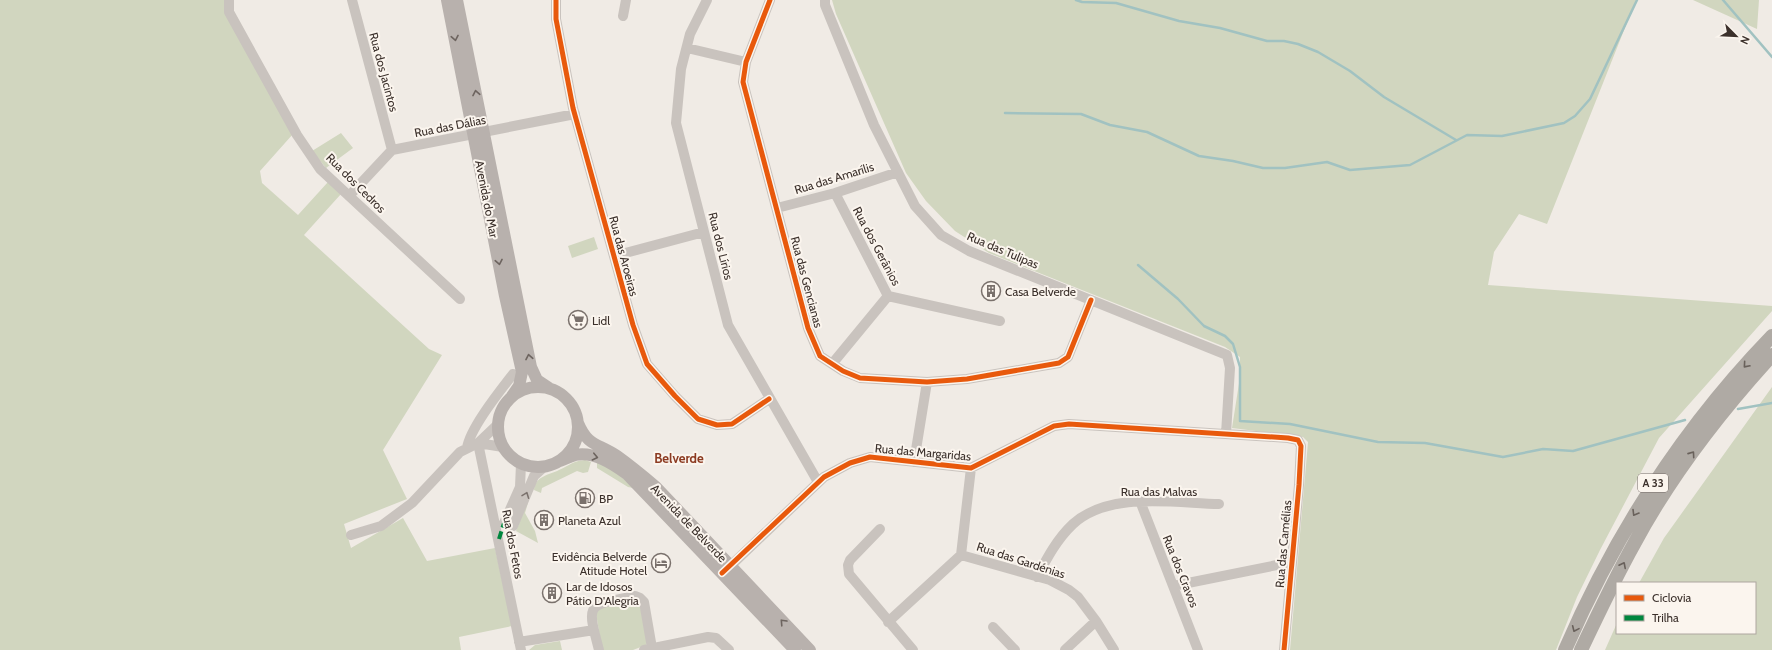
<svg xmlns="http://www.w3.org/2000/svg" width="1772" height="650" font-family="Cabin,sans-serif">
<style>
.green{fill:#d1d6bf}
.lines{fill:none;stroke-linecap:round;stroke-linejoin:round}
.stream{stroke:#a1c2c1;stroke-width:2.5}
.minor{stroke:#c9c3be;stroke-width:10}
.major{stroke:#b8b1ad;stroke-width:12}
.highway{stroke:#afaaa4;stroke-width:14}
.quiet{stroke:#00873e;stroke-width:4;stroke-dasharray:8 4;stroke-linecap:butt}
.cycleway-casing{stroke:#fbf5ee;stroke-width:8}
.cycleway{stroke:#e8590c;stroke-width:5}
.oneway{stroke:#6d645f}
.oneway2{stroke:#69615b}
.oneway3{stroke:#7b726d}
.labels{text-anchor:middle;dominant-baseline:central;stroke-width:4;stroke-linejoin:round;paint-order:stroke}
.shield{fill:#fbf5ee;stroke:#756b66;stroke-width:1}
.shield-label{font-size:11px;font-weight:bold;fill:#3b302b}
.street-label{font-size:12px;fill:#3b302b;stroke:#fbf5ee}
.poi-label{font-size:12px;fill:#3b302b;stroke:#fbf5ee;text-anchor:start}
.neighbourhood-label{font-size:13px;font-weight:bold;fill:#8c3b22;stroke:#fbf5ee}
</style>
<rect width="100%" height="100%" fill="#f0ebe5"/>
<path class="green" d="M0,0H225L293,134L260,171L262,183L298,215L328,182L341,194L304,235L429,349L442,355L383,450L407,499L344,524L351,548L403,518L427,561L495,548L512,626L459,637L461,650H0Z
M832,0H1636L1547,224L1519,214L1494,252L1488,285L1772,306V311L1659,438L1600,550L1577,597L1556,650H1290L1308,442L1303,437L1232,428L1240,377V357L1225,347L989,253L955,231L926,201L906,173L836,14Z
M1693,0H1759L1757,29Z
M341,133L353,148L326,168L312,151Z
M594,237L598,249L572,258L568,246Z
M1772,387V650H1605L1617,623V633H1755V583H1639L1664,538Z
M585,460L591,462L588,472L583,473L577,471L542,488L541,493L534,490C535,476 549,475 559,470C570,465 573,461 585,460Z
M597,462L610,466L633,488L628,487L597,468Z
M530,496L525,513L535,531L538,543L516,531Z
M634,601L640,605L647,643L646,645L633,650H602L596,613L601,607Z
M560,641L562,650H529L535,645Z"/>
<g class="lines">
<path class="stream" d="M1076,0L1082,2L1116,3L1179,21L1220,28L1267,41H1284L1298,44L1318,52L1350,71L1384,97L1456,140
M1723,0L1772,57
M1005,113L1081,114L1110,125L1147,132L1199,156L1233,161L1263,168H1285L1327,162L1350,170L1410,165L1467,135L1502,136L1564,123L1575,116L1590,99L1637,0
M1138,265L1178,299L1204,326L1225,336L1233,344L1240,367V421L1290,424L1378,442L1425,443L1503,457L1543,449L1573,451L1685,420
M1738,409L1772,403"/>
<path class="minor" d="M229,0V12L297,135L320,169L460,299
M352,0L392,150
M556,0V19L573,108L633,325L647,364L675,396L698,419L717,425L732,424L769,399
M707,0L690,34L681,69L676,123L728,325L818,482
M770,0L746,62L743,82L808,328L820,356L843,371L860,378L927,382L967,379L1059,363L1068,357L1091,300
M825,0V5L874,125L915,206L941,235L969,251L1227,355L1230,368L1226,434
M623,16L626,0
M687,48L746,62
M835,193L888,296L1000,321
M349,196L392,150L575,114
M777,208L835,193L898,172
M614,256L704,232
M832,364L888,296
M478,443L521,650
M478,443L503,447
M467,448C470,428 500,391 513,374
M914,462L927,382
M1140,501L1198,650
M504,523L520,487L521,464
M513,526L534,476L544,467
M880,529L850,560L848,565L849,574L913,650
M351,535L381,526L412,503L460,452L478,443L498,424
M961,555L1050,580L1069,590L1078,597L1096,621L1114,650
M725,571L824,477L850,463L870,457L971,468L1054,426L1069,424L1288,438L1298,440L1301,446L1299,485L1284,650
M1037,577C1047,558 1057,539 1073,524C1109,491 1174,503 1219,504
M1173,586L1292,562
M888,622L961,555L971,468
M993,627L1015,650
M519,642L594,630
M599,650C586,601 587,606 635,596L640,598L644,602L652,648
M644,650L708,637L716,638L729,650
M1065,650L1096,621"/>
<path class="major" d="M447,0L505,296L522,372L519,386L512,396
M457,0L531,367L537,380L549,388
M498 427a40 40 0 1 1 80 0a40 40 0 1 1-80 0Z
M578,423C588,447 598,443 617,456C631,466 643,476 656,487L810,650
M557,462C563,460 569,457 575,455C594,451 613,464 627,474L795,650"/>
<path class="highway" d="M1565,650C1616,532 1683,428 1772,336
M1581,650C1598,614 1615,578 1634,544C1671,475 1720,412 1772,355"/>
<path class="quiet" d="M499,539L504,523"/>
<g class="cycleway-casing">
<path id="cycleway" d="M556,0V19L573,108L633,325L647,364L675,396L698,419L717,425L732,424L769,399
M770,0L746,62L743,82L808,328L820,356L843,371L860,378L927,382L967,379L1059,363L1068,357L1091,300
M722,573L824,477L850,463L870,457L971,468L1054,426L1069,424L1288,438L1298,440L1301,446L1299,485L1284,650"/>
</g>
<use href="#cycleway" class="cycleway"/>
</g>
<defs><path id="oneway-chevron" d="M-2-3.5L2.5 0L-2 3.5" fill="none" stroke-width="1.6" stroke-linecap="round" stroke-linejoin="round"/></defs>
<g class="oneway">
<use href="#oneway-chevron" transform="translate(455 38) rotate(79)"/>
<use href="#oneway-chevron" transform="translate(476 93) rotate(-101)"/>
<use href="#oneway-chevron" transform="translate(499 262) rotate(79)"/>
<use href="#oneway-chevron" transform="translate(529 357) rotate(-101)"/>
<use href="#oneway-chevron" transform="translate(595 457) rotate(13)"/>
<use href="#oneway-chevron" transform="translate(783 622) rotate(-133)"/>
</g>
<g class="oneway2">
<use href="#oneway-chevron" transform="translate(1746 365) rotate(131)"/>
<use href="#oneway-chevron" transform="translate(1692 454) rotate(-55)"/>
<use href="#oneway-chevron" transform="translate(1635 513) rotate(121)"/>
<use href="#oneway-chevron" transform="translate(1623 565) rotate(-63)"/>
<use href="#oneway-chevron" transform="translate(1575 629) rotate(114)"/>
</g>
<use class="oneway3" href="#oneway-chevron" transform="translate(526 495) rotate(-69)"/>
<defs>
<g id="building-ring" transform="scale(1)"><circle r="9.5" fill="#fbf5ee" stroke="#7a716c" stroke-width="1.5"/><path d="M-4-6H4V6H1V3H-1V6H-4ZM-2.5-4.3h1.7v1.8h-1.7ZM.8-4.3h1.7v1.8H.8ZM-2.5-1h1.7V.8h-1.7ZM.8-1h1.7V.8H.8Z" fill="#7a716c"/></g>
<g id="supermarket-ring" transform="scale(1)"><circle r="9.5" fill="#fbf5ee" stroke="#7a716c" stroke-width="1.5"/><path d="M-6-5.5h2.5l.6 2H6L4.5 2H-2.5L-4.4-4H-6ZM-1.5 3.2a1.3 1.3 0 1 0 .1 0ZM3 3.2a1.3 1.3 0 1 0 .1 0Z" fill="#7a716c"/></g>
<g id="fuel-ring" transform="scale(1)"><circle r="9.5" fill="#fbf5ee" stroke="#7a716c" stroke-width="1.5"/><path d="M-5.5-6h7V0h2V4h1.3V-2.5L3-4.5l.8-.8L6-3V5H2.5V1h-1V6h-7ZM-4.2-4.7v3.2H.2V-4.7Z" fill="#7a716c"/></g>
<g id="hotel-ring" transform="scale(1)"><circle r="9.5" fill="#fbf5ee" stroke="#7a716c" stroke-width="1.5"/><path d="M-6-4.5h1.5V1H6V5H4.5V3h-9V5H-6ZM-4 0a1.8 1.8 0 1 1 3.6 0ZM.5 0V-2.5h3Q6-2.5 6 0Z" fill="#7a716c"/></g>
</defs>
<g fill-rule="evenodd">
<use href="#building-ring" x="991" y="291"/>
<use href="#supermarket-ring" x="578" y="320"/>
<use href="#fuel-ring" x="585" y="498"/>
<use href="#building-ring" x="544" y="520"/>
<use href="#hotel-ring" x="661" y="563"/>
<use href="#building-ring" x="552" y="593"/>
</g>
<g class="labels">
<rect class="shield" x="1638" y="474" width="30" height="18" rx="3"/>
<g class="shield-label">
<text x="1653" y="483">A 33</text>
</g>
<g class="street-label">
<text transform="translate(384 72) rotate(75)">Rua dos Jacintos</text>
<text transform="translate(450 126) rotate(-11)">Rua das Dálias</text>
<text transform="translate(834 178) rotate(-17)">Rua das Amarílis</text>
<text transform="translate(356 183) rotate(45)">Rua dos Cedros</text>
<text transform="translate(487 199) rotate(79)">Avenida do Mar</text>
<text transform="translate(721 246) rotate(76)">Rua dos Lírios</text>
<text transform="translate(877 246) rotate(62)">Rua dos Gerânios</text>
<text transform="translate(1003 250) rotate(23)">Rua das Tulipas</text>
<text transform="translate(624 256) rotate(75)">Rua das Aroeiras</text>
<text transform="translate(807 282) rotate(75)">Rua das Gencianas</text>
<text transform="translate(923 452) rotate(5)">Rua das Margaridas</text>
<text x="1159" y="491">Rua das Malvas</text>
<text transform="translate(689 523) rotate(46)">Avenida de Belverde</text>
<text transform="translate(513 544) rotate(79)">Rua dos Fetos</text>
<text transform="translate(1283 544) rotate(-85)">Rua das Camélias</text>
<text transform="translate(1021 560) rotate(18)">Rua das Gardénias</text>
<text transform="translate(1181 571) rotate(68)">Rua dos Cravos</text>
</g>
<g class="poi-label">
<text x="1005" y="291">Casa Belverde</text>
<text x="592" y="320">Lidl</text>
<text x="599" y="498">BP</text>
<text x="558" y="520">Planeta Azul</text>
<text x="647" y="556" text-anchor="end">Evidência Belverde<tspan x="647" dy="14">Atitude Hotel</tspan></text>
<text x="566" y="586">Lar de Idosos<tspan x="566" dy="14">Pátio D'Alegria</tspan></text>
</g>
<g class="neighbourhood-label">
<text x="679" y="458">Belverde</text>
</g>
</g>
<rect x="1616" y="582" width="140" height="52" fill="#fbf5ee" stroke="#aea6a0"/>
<rect x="1624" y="595" width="20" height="6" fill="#e8590c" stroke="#aea6a0"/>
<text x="1652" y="602" font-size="12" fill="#3b302b">Ciclovia</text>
<rect x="1624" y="615" width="20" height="6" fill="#00873e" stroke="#aea6a0"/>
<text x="1652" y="622" font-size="12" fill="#3b302b">Trilha</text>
<g transform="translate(1736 36) rotate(114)" stroke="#fbf5ee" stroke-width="3" paint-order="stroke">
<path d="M0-3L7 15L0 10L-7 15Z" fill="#3b302b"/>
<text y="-6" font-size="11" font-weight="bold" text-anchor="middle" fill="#3b302b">N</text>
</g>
</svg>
